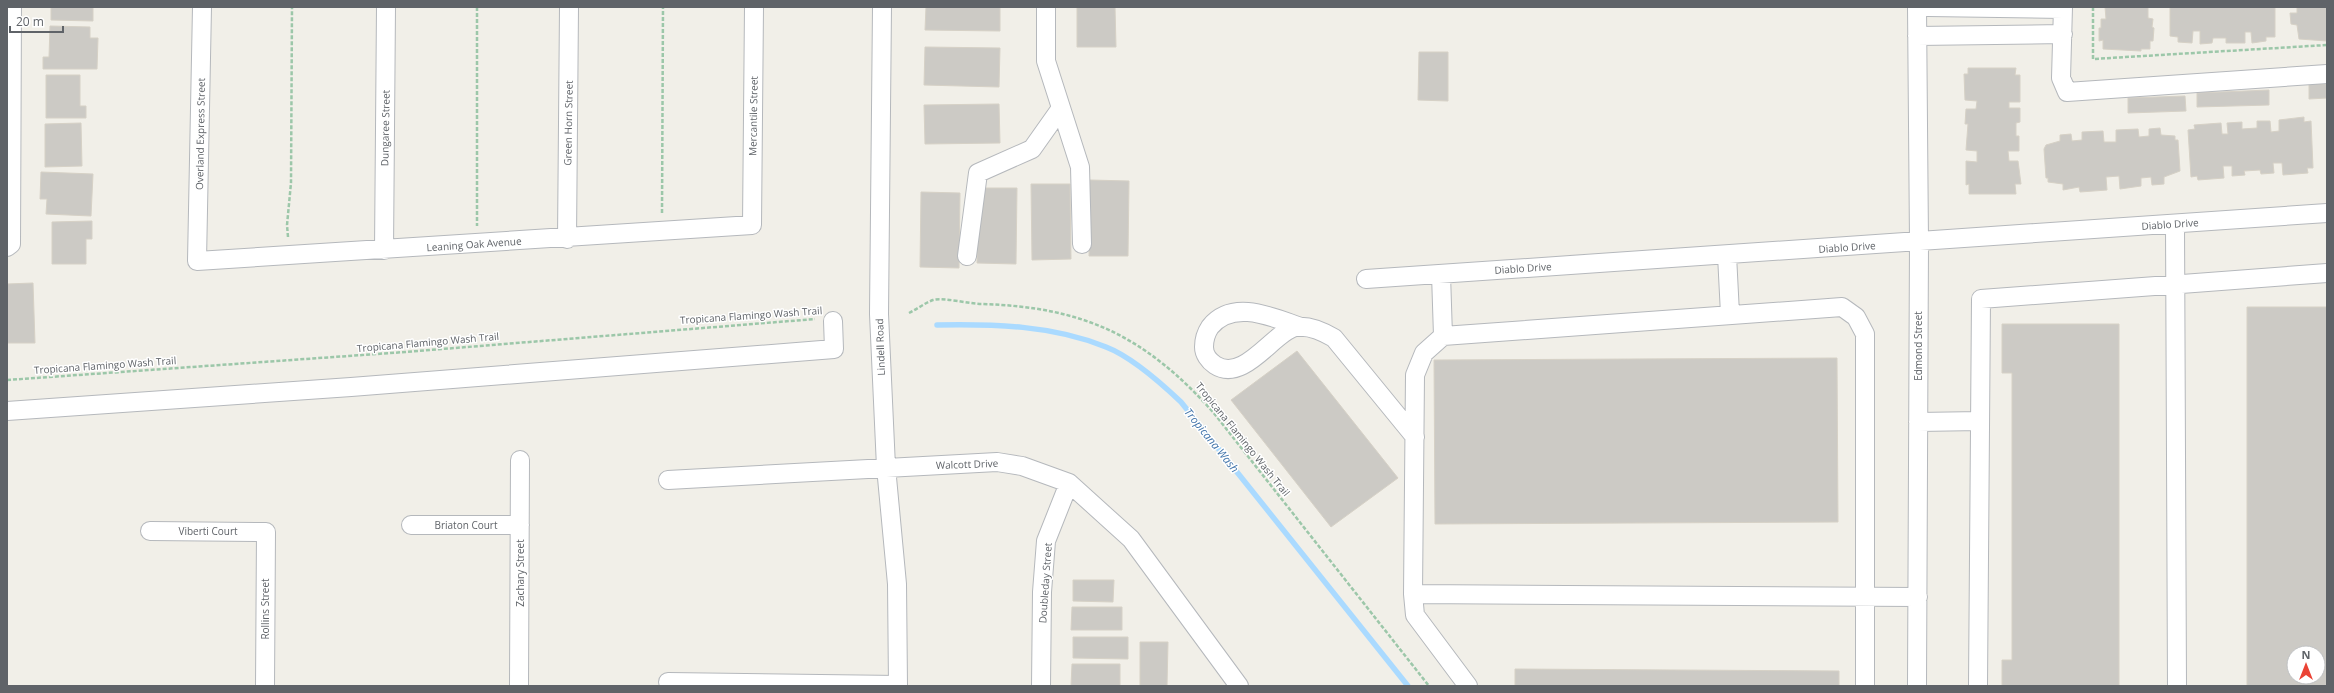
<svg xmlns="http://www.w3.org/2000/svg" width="2334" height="693" font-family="'Open Sans',sans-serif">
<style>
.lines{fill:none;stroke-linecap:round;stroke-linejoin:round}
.stream{stroke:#aadaff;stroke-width:5.5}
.building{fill:#cccac5;stroke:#d6d1c6;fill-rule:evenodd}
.minor-casing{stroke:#b5b8bc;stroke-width:20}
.path{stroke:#9cc7a9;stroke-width:2.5;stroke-dasharray:4 2;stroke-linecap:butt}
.minor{stroke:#fff;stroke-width:18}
.labels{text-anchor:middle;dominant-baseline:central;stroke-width:3;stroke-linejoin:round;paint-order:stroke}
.street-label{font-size:10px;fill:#5f6368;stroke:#fff}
.water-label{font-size:11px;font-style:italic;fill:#4174aa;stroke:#fff}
</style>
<rect width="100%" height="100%" fill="#f1efe8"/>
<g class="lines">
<path class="stream" d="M937,325C994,324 1052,325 1106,347C1132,357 1161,383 1181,402L1408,686"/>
</g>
<path class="building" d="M51,7H93V21L51,20Z
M926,7H1000V31L925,30Z
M1077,7H1115L1116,47H1077Z
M2105,7H2148V18L2153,19L2152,27L2154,28L2153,41H2150V49H2141V51L2103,49V40L2099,41V28H2101V19H2106Z
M2170,7H2275V37H2266V41L2252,43L2251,32H2245V43H2226V38H2213L2212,43L2200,44V31H2193L2192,43L2178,42V37L2170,36Z
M2297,7H2327V41L2299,39L2297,25L2291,24L2290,13H2297Z
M50,26L90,27V38H98L97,69H43V57H49Z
M925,47L1000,48L999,87L924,85Z
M1419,52H1448V101L1418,100Z
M1968,68H2016L2015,75H2020V102H2009V108H2020V122L2016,123V136H2019V151H2008L2009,161H2018L2021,184H2015L2016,194H1969V184L1966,185V161L1977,162V151L1966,150L1968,124H1965L1966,109H1976L1977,101L1965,100L1964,74H1968Z
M46,75H80V106H86V118H46Z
M2309,84H2327V98L2309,99Z
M2269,90V105L2197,107V93Z
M2185,96L2186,111L2128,113V98Z
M999,104L1000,143L925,144L924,105Z
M2304,117V122L2311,121L2313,168H2307L2308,173L2283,175L2282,163H2273L2274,173L2261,174L2260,170L2244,171L2245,175L2232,176V166H2223L2224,178L2198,180L2197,176L2191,177L2188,130L2195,129L2194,125L2221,123L2222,134H2228L2227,123L2242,122V129L2257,128V121H2270L2271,132L2279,131V120Z
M81,123L82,166L45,167V124Z
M2160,128L2161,135L2175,136V140H2178L2180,171L2164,177V184L2152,185L2151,177L2141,178V186L2120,189L2119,176L2106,177L2107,190L2080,192L2079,187L2063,190V184L2048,182V178H2046L2044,149L2046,145L2060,141V135L2071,134L2072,141L2082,140V132L2103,131L2104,142H2116V130L2138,129L2139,137L2149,136V129Z
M41,172L93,174L91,216L46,214L47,199H40Z
M1090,180L1129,181L1128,256H1089Z
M1031,184H1070L1071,259L1032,260Z
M978,188H1017L1016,264L977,263Z
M921,192L960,193L959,268L920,267Z
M92,221V239H86V264H52V222Z
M33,283L35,343H7V284Z
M2247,307H2327V686H2247ZM2294,653H2318V677H2294Z
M2002,324H2119V686H2002V660H2012V373H2002Z
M1297,351L1398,478L1331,527L1231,400Z
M1837,358L1838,522L1435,524L1434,360Z
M1073,580H1114L1113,602L1073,601Z
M1072,607H1122V630H1071Z
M1073,637H1128V659L1073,658Z
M1140,642H1168L1167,686H1140Z
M1072,664H1120V686H1071Z
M1515,669L1839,671V686H1515Z"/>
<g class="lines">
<g class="minor-casing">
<path id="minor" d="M202,7L197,261L752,225L754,7
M882,7L879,314L886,467L897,584L898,686
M1046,7V61L1080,167L1082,244
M1928,7L2063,9
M2063,7L2061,78L2067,92L2327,74
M1917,36L2063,34
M2175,224L2177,686
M567,239L569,7
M7,247L11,244L12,7
M384,250L386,7
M1727,255L1730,314
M967,256L978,173L1032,149L1061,108
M1441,274L1443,336
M1366,279L2327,213
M1301,327C1274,318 1233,298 1210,327C1206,333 1204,340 1204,347C1204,354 1209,361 1215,365C1244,384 1274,331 1296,327C1309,325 1324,332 1334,338L1415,437
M7,411L351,387L834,349L833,321
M1918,422L1980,421
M668,480L997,462L1022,466L1069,483L1131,539L1239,686
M411,525H520
M150,531L266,532L265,686
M1413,594L1415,375L1424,353L1443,336L1842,307L1856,317L1865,334V686
M668,682L898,685
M519,686L520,460
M1041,686L1042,592L1046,541L1069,483
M1468,686L1415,615L1413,594L1918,597
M1917,686L1919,242L1917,7
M1978,686L1981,299L2327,273"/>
</g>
<path class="path" d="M477,7V226
M2093,7V59L2327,45
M662,213L663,7
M288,237L287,225L291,183L292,7
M909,313C917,309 925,303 933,300C944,297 969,304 982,304C1084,307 1145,336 1213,412L1429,686
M7,380L405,352L815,319"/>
<use href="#minor" class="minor"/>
</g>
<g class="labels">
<g class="street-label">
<text transform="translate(753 116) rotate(-89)">Mercantile Street</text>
<text transform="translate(568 123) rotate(-89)">Green Horn Street</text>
<text transform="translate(385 128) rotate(-89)">Dungaree Street</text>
<text transform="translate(200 134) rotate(-89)">Overland Express Street</text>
<text transform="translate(2170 224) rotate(-4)">Diablo Drive</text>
<text transform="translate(474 244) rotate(-4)">Leaning Oak Avenue</text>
<text transform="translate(1847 247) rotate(-4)">Diablo Drive</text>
<text transform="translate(1523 268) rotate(-4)">Diablo Drive</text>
<text transform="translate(751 315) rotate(-4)">Tropicana Flamingo Wash Trail</text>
<text transform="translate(428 342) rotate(-5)">Tropicana Flamingo Wash Trail</text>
<text transform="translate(1918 346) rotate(-90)">Edmond Street</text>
<text transform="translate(880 347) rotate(-92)">Lindell Road</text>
<text transform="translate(105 365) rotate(-4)">Tropicana Flamingo Wash Trail</text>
<text transform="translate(1243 439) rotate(51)">Tropicana Flamingo Wash Trail</text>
<text transform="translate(967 464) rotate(-2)">Walcott Drive</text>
<text x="466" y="525">Briaton Court</text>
<text x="208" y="531">Viberti Court</text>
<text transform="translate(520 573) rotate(-90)">Zachary Street</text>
<text transform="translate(1045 583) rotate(-86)">Doubleday Street</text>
<text transform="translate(265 609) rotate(-90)">Rollins Street</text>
</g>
<g class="water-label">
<text transform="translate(1212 440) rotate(51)">Tropicana Wash</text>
</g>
</g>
<rect width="2334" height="693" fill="none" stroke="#5f6368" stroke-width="16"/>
<g transform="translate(2306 665)"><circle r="19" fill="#ffffff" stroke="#bfc1c3"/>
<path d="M0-3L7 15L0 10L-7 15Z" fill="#ea4335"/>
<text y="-6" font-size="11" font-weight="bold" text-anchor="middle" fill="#5f6368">N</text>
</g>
<path d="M10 26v6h53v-6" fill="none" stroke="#5f6368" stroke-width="2"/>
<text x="16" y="26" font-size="12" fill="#5f6368" stroke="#ffffff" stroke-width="3" paint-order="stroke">20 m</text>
</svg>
